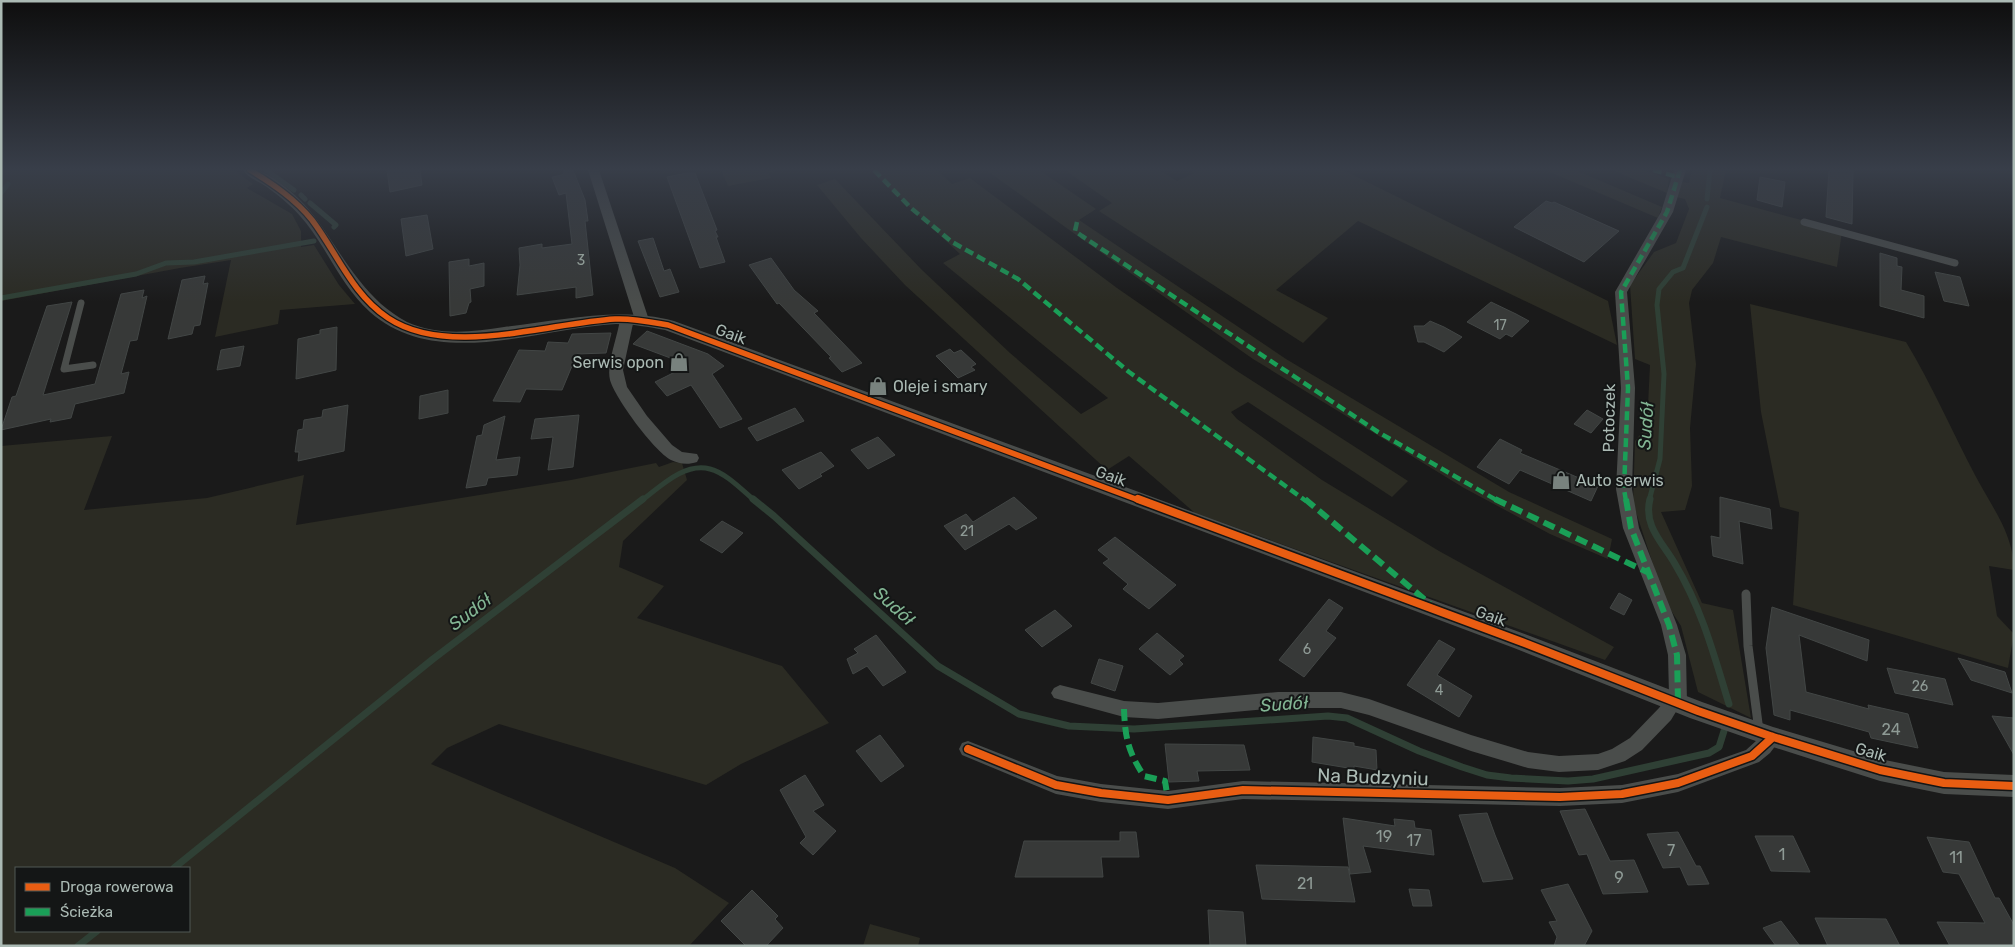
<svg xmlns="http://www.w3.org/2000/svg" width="2015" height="947" font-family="Rubik,sans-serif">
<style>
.green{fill:#2b2b23;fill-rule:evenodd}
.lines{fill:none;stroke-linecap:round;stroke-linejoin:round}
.stream-far1{stroke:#2f4035;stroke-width:5}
.stream{stroke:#2f4035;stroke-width:7}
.building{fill:#373938;stroke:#424645}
.service-far1{stroke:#4a4d4b;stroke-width:7}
.service{stroke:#4a4d4b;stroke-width:9}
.minor{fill:#4a4d4b;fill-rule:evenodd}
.tertiary{fill:#4a4d4b;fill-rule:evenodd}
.quiet-far1{stroke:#1a9f57;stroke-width:4.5;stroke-dasharray:9 4.5;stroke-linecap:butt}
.quiet{stroke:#1a9f57;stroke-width:6;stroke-dasharray:12 6;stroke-linecap:butt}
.cycleway-far1-casing{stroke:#141616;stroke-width:8}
.cycleway-casing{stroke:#141616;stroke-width:11}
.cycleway-far1{stroke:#e95d12;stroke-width:5.5}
.cycleway{stroke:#e95d12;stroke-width:8}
.labels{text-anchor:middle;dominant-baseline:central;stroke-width:4;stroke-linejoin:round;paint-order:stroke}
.number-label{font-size:14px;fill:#8e9a95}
.street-label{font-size:16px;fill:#abbab4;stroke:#141616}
.poi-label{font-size:16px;fill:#abbab4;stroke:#141616;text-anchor:start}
.near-number-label{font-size:16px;fill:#8e9a95}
.water-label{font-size:18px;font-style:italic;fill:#82b593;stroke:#141616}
.near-street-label{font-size:19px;fill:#abbab4;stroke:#141616}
</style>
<rect width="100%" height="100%" fill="#1a1a1a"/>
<path class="green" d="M1,170H234L253,184L247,188L292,214L301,231V247L314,245L339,285L355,304L280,310L278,324L215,337L231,260L180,268L1,301Z
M721,170H780L769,173L771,178L728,186Z
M870,170H937L952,184L970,178L1117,288L1237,371L1408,481L1392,497L1248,402L1231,412L1237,419L1322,480L1439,551L1614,647L1605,660L1195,513L1129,456L1107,470L905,285L861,238L817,185L835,179L921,269L1010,353L1081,414L1108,398L943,263L960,254Z
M986,170H1039L1096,209L1079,220L1286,359L1509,492L1612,539L1608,559L1550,534L1464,488L1253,359L1079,237Z
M1065,170H1159L1177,181L1194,173L1190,170H1343L1608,301L1617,345L1358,221L1276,290L1328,318L1303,343L1099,211L1112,203Z
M1545,170H1575L1662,207L1658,218Z
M1612,170H1644L1669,179L1667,193Z
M1692,170H1726L1720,198L1842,231L1837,267L1721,237L1713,263L1692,290L1689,303L1696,364L1690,428L1692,486L1685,510L1661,512L1702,603L1733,610L1751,718L1698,692L1681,626L1665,601L1633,503L1635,441L1647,426L1650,365L1635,359L1630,285L1654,252L1676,243L1689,209L1685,199L1676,197L1682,182L1689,183Z
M1750,304L1906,342C1932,385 1952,431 1975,475C1991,506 2014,534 2014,570L1989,566L1997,616L2014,634L2008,668L1793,605L1799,512L1780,507L1761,412Z
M112,436L84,510L207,498L304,475L296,525L571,480L656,463L659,467L673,462L682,463L687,480L623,541L619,567L664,586L637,618L782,666L829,723L741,764L706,785L499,724L447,748L431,764L675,868L729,903L689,946H1V446ZM16,868H189V931H16Z
M870,924L920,938L918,946H863Z"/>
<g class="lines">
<path class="stream-far1" d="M266,170L294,190
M1,193L8,184
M301,195L305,199
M1707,199L1710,170
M310,203L336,225L334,227
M1,298L136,274L166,263L194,262L314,241
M641,501C660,487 684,462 710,469C726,473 742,490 755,501
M1649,501L1660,459L1664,374L1657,305L1659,289L1673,272L1683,268L1707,207"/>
<path class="stream" d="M753,499L774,516L938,666L1019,714L1069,726L1134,729L1328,716L1347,718L1419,751L1462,767L1487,775L1511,778L1568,781L1593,779L1709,753L1719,747L1724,731
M1650,499C1643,526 1663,543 1675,564C1702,609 1714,655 1729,704
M174,868L433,659L643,499
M78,946L97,931"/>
</g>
<path class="building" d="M387,170H420L422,185L390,192Z
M564,170H573L585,200L588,221H585L593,295L576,298V287L517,295L520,265L519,248L542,244V248L572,244L566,193L559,195L552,177L562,175L564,173Z
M1829,170H1853L1852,224L1826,217Z
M687,173H695L717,230L715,231L718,237H716L725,262L700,268L667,177Z
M1760,177L1785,182L1782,207L1757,200Z
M1546,201L1552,203L1554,202L1619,231L1584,262L1514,227Z
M427,215L433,249L406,256L401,219Z
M653,238L664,271L670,269L679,292L660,297L638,241Z
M1880,253L1897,258V266L1902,267L1901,290L1924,296V318L1880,306Z
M771,258L794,290L818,311L814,313L862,363L842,372L829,358L831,357L779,303L777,304L749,265Z
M469,259V266L484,263V286L470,289L471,302L469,303L466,313L450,316L449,262Z
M1935,272L1960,277L1969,306L1944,301Z
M205,276L203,284L208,283L200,325L194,326L192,334L168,339L182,280Z
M144,290L142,298L147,296L137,340L130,341L121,374L129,372L124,393L75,404L71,418L50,422L51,419L1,430L12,397L16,396L47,306L72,302L43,395L95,384L121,294Z
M1491,302L1516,314L1529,321L1512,337L1506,334L1500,339L1467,322Z
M1430,321L1444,327L1462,337L1444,352L1424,342H1418L1414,326H1424Z
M337,327L336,370L296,379L298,339L320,334V330Z
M647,331L708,354L724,366L712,374L742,419L720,428L691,385L667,396L655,382L689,365L633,344Z
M611,333L606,353L577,354L562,390L526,389L520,402L493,401L519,350L545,351L548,342L568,343L572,334Z
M244,346L240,366L217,370L221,350Z
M950,349L954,353L961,350L976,364L971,367L975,370L958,378L936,356Z
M448,390V413L419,419L420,396Z
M348,405L344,451L298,461L299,452H295L298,430L303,429L304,420L322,417L323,410Z
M795,408L804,421L757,441L748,428Z
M1587,410L1603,419L1591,433L1574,424Z
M579,415L573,467L548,470L553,437L531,439L535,419Z
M505,416L496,460L520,457L517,475L488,478L486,485L466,488L477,436L482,435L484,425Z
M878,437L895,455L868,469L851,450Z
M1500,439L1522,450L1520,453L1598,486L1591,501L1520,470L1509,484L1477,467Z
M821,452L834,466L820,474L822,476L799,489L782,470Z
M1014,497L1037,518L1016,530L1009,524L965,550L944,526L966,514L973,522Z
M1720,497L1770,509L1772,529L1739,521L1743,564L1713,556L1711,536L1720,538Z
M722,521L743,533L722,553L700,540Z
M1115,537L1176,585L1149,609L1123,589L1128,584L1103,563L1109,559L1098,550Z
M1619,593L1632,600L1624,615L1610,608Z
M1329,599L1343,608L1326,631L1336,638L1304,677L1279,660Z
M1772,607L1869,640L1867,661L1799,635L1806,692L1869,709L1868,705L1908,714L1918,748L1871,738L1869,732L1790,710V720L1774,715L1766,648Z
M1055,610L1072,626L1042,647L1025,630Z
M1157,633L1184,656L1179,660L1183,664L1170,675L1139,649Z
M876,635L906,672L883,686L867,666L853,674L847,659L858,653L854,649Z
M1439,640L1455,649L1437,675L1472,696L1459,717L1407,685Z
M1958,658L2005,672L2012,693L1971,680Z
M1099,659L1123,666L1115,691L1091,683Z
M1887,668L1945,679L1953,705L1895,693Z
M1992,716L2014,718V755Z
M880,735L904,766L881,782L856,751Z
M1313,737L1354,743V746L1376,750L1377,770L1354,766V769L1312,762Z
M1165,744L1244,745L1250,770L1197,771L1199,781L1169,782Z
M805,775L824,805L813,811L836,831L813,855L800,843L806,837L780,790Z
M1585,809L1610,861L1634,860L1648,892L1603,894L1587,854L1579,855L1560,811Z
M1487,813L1495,835L1513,879L1483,882L1459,815Z
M1343,818L1395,826L1394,819L1414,821L1415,828L1431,830L1434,855L1363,846L1371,872L1350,874Z
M1120,832H1136L1139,857H1101L1103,877H1015L1024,841H1120Z
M1678,832L1696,866H1700L1709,884L1688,885L1680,867L1663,868L1647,834Z
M1755,836H1793L1810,872L1771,871Z
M1927,837L1969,842L1995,898H1999L2014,925V946H1950L1937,922L1985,923L1959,874L1943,872Z
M1256,865L1348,867L1355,902L1262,899Z
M1568,884L1592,931L1584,946H1554L1557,937L1549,922L1557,921L1541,890Z
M1409,889L1429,890L1432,906H1413Z
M752,890L778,916L775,919L783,928L766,946H746L721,921Z
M1208,910L1243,912L1246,946H1210Z
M1815,918L1886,919L1900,946H1828Z
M1781,921L1800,946H1776L1763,928Z"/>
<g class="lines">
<path class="service-far1" d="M1804,222L1955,263
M81,303L64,369L93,365"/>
<path class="service" d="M1746,594L1748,646L1759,731"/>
<path class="minor" d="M588,170H599L649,320L647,323L642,324L635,320Z
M1674,170H1686L1673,212L1627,292L1635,388L1632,489L1639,528L1677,625L1686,655L1687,703L1684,709L1677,710L1671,720L1642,750L1625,761L1598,770L1559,772L1528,768L1471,751L1369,715L1341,708H1278L1158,719L1124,717L1054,698L1051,693L1054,688L1060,685L1124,701L1158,703L1278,692H1341L1369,699L1471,735L1528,752L1559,756L1598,754L1612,749L1630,738L1659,708L1669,695L1668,655L1661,625L1623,528L1616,489L1621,388L1615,292L1661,212Z
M627,315L634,319L623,370L627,387L647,416L672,445L682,452L697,454L699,458L697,462C688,465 679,464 671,460C654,451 615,398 610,380C606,364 618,336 620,319Z
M1773,729L1779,731L1782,737L1770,753L1759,762L1678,792L1622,803L1560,806L1243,799L1168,809L1101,802L1056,794L962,755L959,749L962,743L968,741L1057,776L1101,784L1168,791L1243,781L1560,788L1622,785L1678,774L1746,750L1767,731Z"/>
<path class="tertiary" d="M243,170C258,168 268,174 280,183C318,210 331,245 359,280C372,297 388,312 407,322C438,336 472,332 504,327C560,321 618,306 674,321L1530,636L1702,702L1773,727L1880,759L1944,772L2014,775V797L1944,794L1880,781L1773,747L1690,718L1514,648L665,330C649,327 632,324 616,324C539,328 436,371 370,312C342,287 329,252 306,223C295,209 282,198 267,187C260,182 248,178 243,170Z"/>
<path class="quiet-far1" d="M874,170L911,208L952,242L1018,279L1129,372L1306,501
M1653,170L1678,177
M1077,222L1075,231L1082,236L1378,432L1498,501
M1626,501L1624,489L1628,388L1621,292L1667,212L1680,170"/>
<path class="quiet" d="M1305,499L1430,604
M1495,499L1647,572
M1626,499L1631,528L1669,625L1677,655L1678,703
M1124,709C1125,737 1128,752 1144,776L1165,781L1168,800"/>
<g class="cycleway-far1-casing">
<path id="cycleway-far1" d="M250,170C273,184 295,199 312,220C337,253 352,294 388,318C448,358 548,323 615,319C633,318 651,322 668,325L1141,501"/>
</g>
<g class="cycleway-casing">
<path id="cycleway" d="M1138,499L1522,642L1698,711L1773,737L1880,770L1944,783L2014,786
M968,749L1056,785L1101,793L1168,800L1243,790L1560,797L1622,794L1678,783L1752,756L1773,737"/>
</g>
<use href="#cycleway-far1" class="cycleway-far1"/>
<use href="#cycleway" class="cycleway"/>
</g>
<linearGradient id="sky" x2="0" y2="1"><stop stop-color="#0e0e0e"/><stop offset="0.56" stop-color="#383e49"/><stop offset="1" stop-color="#383e49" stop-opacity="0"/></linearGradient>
<rect width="2015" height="302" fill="url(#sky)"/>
<defs>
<g id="shop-bare" transform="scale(1.5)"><path d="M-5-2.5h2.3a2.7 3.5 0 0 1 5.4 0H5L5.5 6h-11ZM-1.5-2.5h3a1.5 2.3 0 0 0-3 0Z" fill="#78827e" stroke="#141616" stroke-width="2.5" paint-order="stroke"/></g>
</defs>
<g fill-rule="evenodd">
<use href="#shop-bare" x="679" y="362"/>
<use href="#shop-bare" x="878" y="386"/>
<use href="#shop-bare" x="1561" y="480"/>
</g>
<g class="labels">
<g class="number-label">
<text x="581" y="260">3</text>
<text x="1500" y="325">17</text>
<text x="967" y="531">21</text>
<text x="1307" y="649">6</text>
<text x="1920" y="686">26</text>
<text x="1439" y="690">4</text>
</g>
<g class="street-label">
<text transform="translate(731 334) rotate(20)">Gaik</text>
<text transform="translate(1609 418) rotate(-89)">Potoczek</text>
<text transform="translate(1111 476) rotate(20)">Gaik</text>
<text transform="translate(1491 616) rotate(20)">Gaik</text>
<text transform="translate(1871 752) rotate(16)">Gaik</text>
</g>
<g class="poi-label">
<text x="664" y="362" text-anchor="end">Serwis opon</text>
<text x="893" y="386">Oleje i smary</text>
<text x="1576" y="480">Auto serwis</text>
</g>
<g class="near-number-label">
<text x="1891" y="729">24</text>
<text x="1384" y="836">19</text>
<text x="1414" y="840">17</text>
<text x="1671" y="850">7</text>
<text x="1782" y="854">1</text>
<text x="1956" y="857">11</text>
<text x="1619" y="877">9</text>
<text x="1305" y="883">21</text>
</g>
<g class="water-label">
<text transform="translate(1646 426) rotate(-86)">Sudół</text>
<text transform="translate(894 606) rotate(42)">Sudół</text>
<text transform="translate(470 612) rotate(-37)">Sudół</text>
<text transform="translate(1284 704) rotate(-4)">Sudół</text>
</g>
<g class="near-street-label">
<text transform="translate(1373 777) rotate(2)">Na Budzyniu</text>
</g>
</g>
<rect width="2015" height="947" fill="none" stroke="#abbab4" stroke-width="5"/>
<rect x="15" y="867" width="175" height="65" fill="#141616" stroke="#505855"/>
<rect x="25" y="883" width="25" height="8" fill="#e95d12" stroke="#505855"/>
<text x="60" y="892" font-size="15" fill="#abbab4">Droga rowerowa</text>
<rect x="25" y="908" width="25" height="8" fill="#1a9f57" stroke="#505855"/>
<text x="60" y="917" font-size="15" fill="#abbab4">Ścieżka</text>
</svg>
